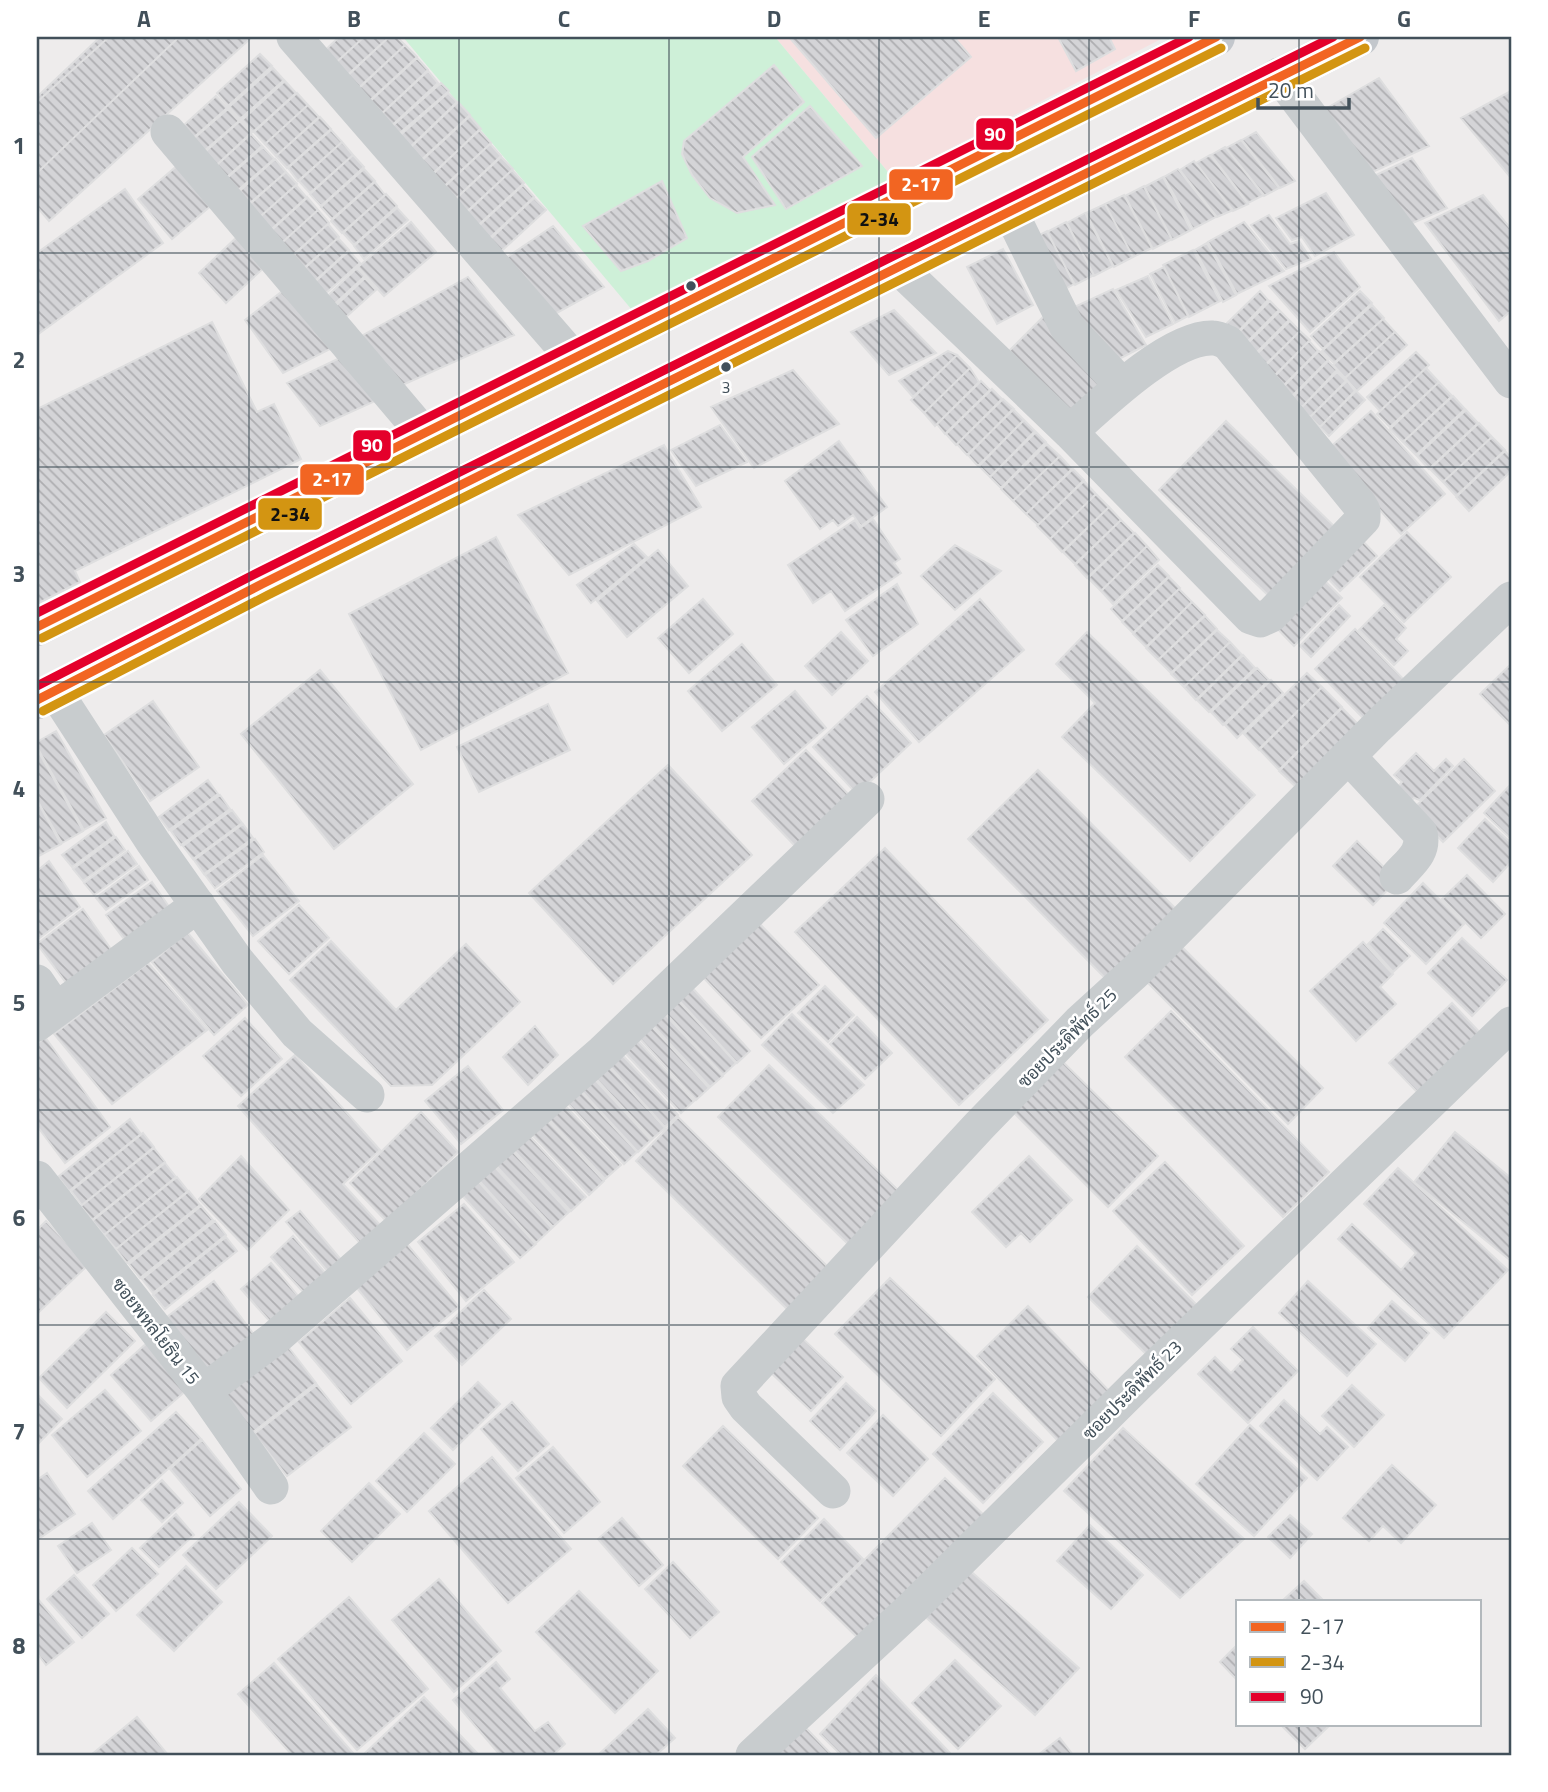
<svg xmlns="http://www.w3.org/2000/svg" width="1548" height="1792" font-family="'Titillium Web',Sarabun,sans-serif">
<style>
.medical{fill:#f6e0e0}
.grass{fill:#cef0d8}
.building{fill:url(#building-back-hatch);stroke:#dededf;stroke-width:2}
.lines{fill:none;stroke-linecap:round;stroke-linejoin:round}
.minor{stroke:#c8ccce;stroke-width:35}
.primary{stroke:#c3c7cc;stroke-width:38}
.bus-1-casing{stroke:#fff;stroke-width:14}
.bus-2-casing{stroke:#fff;stroke-width:14}
.bus-3-casing{stroke:#fff;stroke-width:14}
.bus-1{stroke:#f26522;stroke-width:9}
.bus-2{stroke:#d39512;stroke-width:9}
.bus-3{stroke:#e4002b;stroke-width:9}
.grid{fill:none;stroke:#42505a;stroke-width:2;stroke-opacity:0.55}
.bus-dot{fill:#42505a;stroke:#fff;stroke-width:2.5}
.labels{text-anchor:middle;dominant-baseline:central;stroke-width:5;stroke-linejoin:round;paint-order:stroke}
.bus-label{font-size:16px;fill:#42505a;stroke:#fff}
.street-label{font-size:18px;fill:#42505a;stroke:#fff}
.line-badge{stroke:#fff;stroke-width:2.5}
.badge-label{font-size:19px;text-anchor:middle;font-weight:bold;fill:#fff}
.pale-badge-label{font-size:19px;text-anchor:middle;font-weight:bold;fill:#111}
.neatline{fill:none;stroke:#42505a;stroke-width:2.5}
.grid-label{font-size:23px;text-anchor:middle;font-weight:bold;fill:#42505a}
</style>
<defs>
<pattern id="building-back-hatch" width="6" height="6" patternUnits="userSpaceOnUse" patternTransform="scale(1.75)"><rect width="6" height="6" fill="#d4d4d7"/><path d="M-1 5l2 2M0 0l6 6M5-1l2 2" fill="none" stroke="#aeaeb1"/></pattern>
</defs>
<rect width="100%" height="100%" fill="#eeecec"/>
<path class="medical" d="M775,37H1162L1163,38L893,178Z"/>
<path class="grass" d="M403,37H775L893,178L632,310Z"/>
<path class="building" d="M100,37H179L37,173V97Z
M109,37L251,38L49,221L37,207V102Z
M339,37H364L330,68L319,56Z
M364,37H389L342,80L330,68Z
M389,37H397L405,45L353,93L342,81Z
M789,37H954L971,57L876,138Z
M1058,37H1109L1115,49L1076,71Z
M405,45L417,57L365,105L354,93Z
M260,54L272,66L228,106L217,93Z
M417,58L428,70L377,118L365,106Z
M774,65L804,102L743,157L775,205L737,213L710,198L692,175L682,154L684,141Z
M273,68L284,80L240,119L229,107Z
M428,71L438,83L388,129L376,119Z
M1379,78L1429,146L1366,175L1320,112Z
M285,81L296,93L253,132L242,120Z
M441,83L449,91L395,137L388,130Z
M1511,91V178L1461,118Z
M297,93L308,105L265,144L254,132Z
M448,93L457,102L406,151L396,139Z
M216,96L227,108L183,147L173,135Z
M458,102L470,115L418,163L407,151Z
M308,105L319,117L276,156L265,144Z
M810,106L862,166L786,209L752,157Z
M228,109L239,121L195,159L184,147Z
M470,116L481,129L429,177L418,164Z
M320,117L331,129L287,168L276,156Z
M240,121L251,133L208,173L196,160Z
M331,130L342,142L298,181L288,168Z
M479,130L491,143L439,191L428,179Z
M1256,132L1295,181L1280,188L1242,140Z
M251,134L262,146L218,185L208,173Z
M1241,140L1279,188L1264,196L1226,148Z
M342,142L353,155L310,193L299,181Z
M490,144L501,156L450,204L439,192Z
M263,147L274,159L230,197L219,185Z
M1225,147L1264,195L1248,203L1211,155Z
M353,155L364,167L321,206L310,194Z
M1210,155L1248,204L1233,211L1196,163Z
M501,157L513,169L461,217L449,205Z
M1412,158L1447,208L1406,226L1372,177Z
M185,159L219,199L172,239L138,199Z
M275,159L286,172L242,210L232,198Z
M1194,161L1233,210L1217,217L1180,170Z
M364,169L375,181L332,219L321,207Z
M1178,169L1216,217L1193,229L1164,177Z
M512,170L524,183L472,231L460,219Z
M286,172L297,184L253,223L242,211Z
M1163,177L1191,230L1172,240L1144,187Z
M662,181L687,238L648,261L621,271L583,226Z
M375,182L385,195L342,233L331,221Z
M296,185L307,198L264,237L252,224Z
M523,185L534,197L482,245L471,233Z
M1144,186L1172,239L1153,249L1125,196Z
M125,189L163,243L37,335V253Z
M1326,193L1354,235L1315,256L1302,237L1292,240L1276,218Z
M386,194L397,206L354,245L343,233Z
M1124,195L1152,248L1133,257L1105,204Z
M1483,195L1511,229V311L1499,321L1425,223Z
M307,197L318,210L275,249L264,236Z
M534,198L546,210L494,258L483,246Z
M1105,204L1133,257L1114,267L1086,213Z
M397,208L408,220L364,259L354,246Z
M318,210L329,223L285,262L275,249Z
M1085,213L1113,266L1094,276L1067,223Z
M1269,215L1290,244L1299,241L1311,259L1286,269L1251,225Z
M411,222L436,252L384,296L358,267Z
M1066,222L1094,275L1075,285L1047,232Z
M1244,222L1284,271L1237,294L1208,242Z
M328,224L339,237L295,276L285,263Z
M553,226L604,287L544,320L497,264Z
M1047,231L1074,284L1056,294L1028,241Z
M240,234L268,264L226,303L199,273Z
M338,238L349,250L306,289L295,277Z
M1207,243L1236,295L1223,302L1195,250Z
M1003,249L1033,305L997,324L967,267Z
M1193,250L1220,301L1189,317L1163,265Z
M349,251L360,263L316,302L306,290Z
M1334,252L1360,287L1310,332L1269,286Z
M1164,267L1188,316L1175,323L1150,274Z
M357,268L365,276L327,311L320,303Z
M1148,276L1173,324L1146,337L1116,290Z
M468,277L514,335L398,387L356,339Z
M365,278L376,290L336,326L326,315Z
M289,286L338,345L283,373L245,320Z
M1113,289L1146,345L1117,360L1070,309Z
M1260,291L1268,300L1233,337L1223,327Z
M1360,291L1372,303L1323,349L1311,336Z
M1270,301L1279,310L1243,346L1234,337Z
M1372,305L1384,318L1334,363L1322,351Z
M894,310L936,353L889,375L851,332Z
M1280,311L1289,320L1253,356L1244,347Z
M1044,316L1106,378L1064,420L1002,358Z
M1383,319L1395,332L1345,378L1333,365Z
M1290,321L1300,331L1263,367L1254,357Z
M212,322L257,412L274,404L301,459L75,571L80,582L37,604V409Z
M1300,331L1310,340L1273,377L1264,367Z
M1395,332L1407,345L1357,391L1345,378Z
M1309,341L1318,351L1282,387L1273,378Z
M948,351L957,355L913,397L899,381Z
M1319,351L1328,360L1292,396L1283,387Z
M1416,352L1429,365L1380,411L1367,397Z
M346,355L382,398L320,426L287,383Z
M957,355L970,368L924,413L911,400Z
M1328,361L1337,370L1302,407L1292,398Z
M970,368L979,382L935,426L924,413Z
M1426,368L1439,382L1390,427L1377,414Z
M793,370L839,424L754,468L711,407Z
M1337,372L1346,381L1310,417L1301,408Z
M981,381L990,390L945,434L937,424Z
M1347,381L1355,391L1320,427L1310,417Z
M1439,382L1452,396L1403,442L1390,429Z
M992,389L1002,399L956,445L946,434Z
M1356,391L1365,400L1329,436L1320,427Z
M1453,396L1465,409L1416,455L1403,442Z
M1003,399L1014,409L967,455L957,444Z
M1013,409L1024,420L978,466L968,455Z
M1466,410L1478,423L1429,469L1417,456Z
M1371,411L1445,494L1401,534L1327,450Z
M1024,420L1035,431L990,477L979,466Z
M1226,421L1338,530L1272,599L1159,490Z
M1479,423L1492,437L1443,482L1430,469Z
M720,425L747,462L696,486L671,450Z
M1036,432L1046,442L1001,488L990,477Z
M1492,437L1505,450L1456,496L1443,482Z
M839,441L887,507L861,526L853,515L838,526L833,520L820,529L785,481Z
M1047,444L1060,456L1013,501L1001,489Z
M664,445L701,507L569,575L518,515Z
M1505,451L1511,458V471L1469,511L1456,497Z
M1060,456L1072,469L1026,514L1013,501Z
M1073,469L1084,480L1038,525L1026,514Z
M1084,481L1096,494L1050,539L1037,526Z
M1096,494L1109,507L1062,552L1050,539Z
M1109,507L1121,520L1075,564L1063,552Z
M873,519L900,559L894,563L901,573L845,611L831,591L813,603L788,565L855,520L860,528Z
M1121,520L1134,533L1087,578L1075,565Z
M1407,532L1451,577L1404,622L1360,577Z
M1135,533L1147,546L1101,591L1088,578Z
M1357,535L1377,556L1340,591L1320,570Z
M496,537L568,673L421,750L349,614Z
M634,544L647,557L591,603L577,585Z
M955,545L1001,571L955,610L921,576Z
M1147,546L1159,560L1113,604L1101,591Z
M658,550L688,586L627,637L597,601Z
M1158,565L1169,576L1122,621L1111,609Z
M1318,574L1342,598L1294,646L1270,621Z
M1169,577L1180,588L1133,633L1122,622Z
M897,584L918,624L873,656L846,620Z
M1179,589L1192,602L1146,647L1133,634Z
M703,599L733,634L689,673L658,638Z
M980,599L1024,650L919,742L875,692Z
M1192,602L1205,615L1158,660L1146,648Z
M1339,605L1350,616L1311,657L1300,646Z
M1384,605L1406,628L1396,639L1408,651L1394,665L1359,630Z
M1205,616L1217,629L1171,673L1158,660Z
M1355,629L1408,684L1369,724L1315,669Z
M1217,630L1230,642L1184,687L1171,674Z
M841,632L868,661L832,695L805,666Z
M1087,632L1255,795L1190,861L1062,737L1095,703L1056,664Z
M1230,642L1242,655L1196,700L1184,687Z
M742,644L777,685L722,731L688,691Z
M1243,655L1255,668L1209,712L1197,700Z
M1511,664V726L1480,694Z
M1257,668L1269,680L1223,725L1211,712Z
M320,670L413,784L334,849L241,734Z
M1307,673L1322,687L1259,750L1244,734Z
M1271,680L1283,693L1237,738L1225,725Z
M1322,687L1342,707L1279,770L1259,749Z
M795,691L826,728L784,764L752,727Z
M867,696L911,743L857,794L813,747Z
M153,701L199,767L150,801L104,735Z
M548,704L570,750L479,792L457,747Z
M1342,708L1362,728L1300,791L1279,771Z
M56,731L106,818L84,830L37,747V742Z
M37,749L83,831L62,843L37,800Z
M806,750L851,797L797,848L752,801Z
M1416,753L1434,771L1446,759L1453,766L1420,800L1414,798L1410,802L1396,789L1402,782L1394,775Z
M1464,759L1495,791L1443,842L1412,810Z
M668,765L752,855L613,984L529,893Z
M1038,770L1178,911L1108,981L968,839Z
M208,780L218,794L169,830L159,817Z
M1511,784V839L1484,813Z
M220,795L230,809L181,845L171,831Z
M37,801L61,844L39,856L37,852Z
M232,810L242,823L193,859L183,846Z
M1485,819L1511,843V862L1493,882L1458,848Z
M106,822L114,836L72,867L62,855Z
M243,824L253,838L204,874L194,860Z
M116,837L125,850L83,881L73,869Z
M255,839L264,852L215,888L205,875Z
M1357,841L1397,880L1373,905L1333,866Z
M885,848L1048,1020L959,1105L795,932Z
M128,851L137,864L94,895L84,883Z
M263,855L299,901L253,936L217,891Z
M49,861L80,907L37,940V871Z
M139,866L148,880L106,910L96,898Z
M1467,875L1505,914L1481,938L1442,899Z
M152,882L172,911L127,943L106,915Z
M1423,883L1464,924L1426,964L1384,923Z
M299,905L329,938L289,974L258,941Z
M83,909L115,955L70,988L37,944Z
M755,919L819,985L761,1038L698,972Z
M1383,929L1410,956L1393,972L1368,944Z
M187,932L248,1005L214,1035L152,962Z
M1462,938L1507,980L1472,1016L1428,973Z
M331,941L396,1010L466,944L520,1002L432,1085L391,1086L290,980Z
M1363,942L1393,974L1380,987L1396,1004L1356,1041L1310,991Z
M1179,944L1323,1088L1288,1124L1144,979Z
M148,963L207,1030L112,1104L54,1034Z
M686,981L750,1051L737,1063L673,994Z
M825,986L854,1015L828,1042L798,1013Z
M672,994L736,1063L723,1075L659,1006Z
M1452,1003L1486,1039L1423,1098L1389,1063Z
M658,1007L723,1076L710,1087L646,1018Z
M1171,1011L1329,1172L1283,1217L1125,1057Z
M792,1014L864,1085L833,1113L762,1045Z
M857,1017L892,1053L865,1079L830,1044Z
M245,1018L282,1059L241,1096L203,1056Z
M645,1019L709,1088L696,1100L632,1030Z
M535,1026L558,1055L528,1085L503,1057Z
M630,1032L694,1101L681,1113L617,1044Z
M45,1037L110,1127L65,1163L37,1126V1044Z
M614,1046L678,1115L665,1127L602,1058Z
M295,1055L380,1150L343,1184L380,1225L360,1243L238,1106Z
M601,1058L665,1128L652,1139L588,1070Z
M1059,1058L1158,1156L1108,1207L1008,1107Z
M769,1065L900,1192L849,1245L718,1117Z
M468,1066L503,1110L461,1144L425,1101Z
M587,1071L651,1140L638,1152L574,1083Z
M573,1083L637,1152L624,1164L560,1095Z
M556,1096L621,1165L605,1179L541,1111Z
M421,1112L458,1152L387,1222L350,1183Z
M540,1112L604,1181L589,1195L524,1126Z
M678,1117L830,1269L788,1310L636,1161Z
M130,1119L141,1134L69,1191L58,1177Z
M522,1128L586,1197L571,1211L506,1142Z
M1455,1132L1511,1178V1261L1414,1182Z
M143,1133L154,1147L82,1205L71,1191Z
M505,1143L569,1212L553,1227L489,1158Z
M154,1148L165,1162L92,1220L81,1206Z
M241,1156L289,1210L248,1250L199,1199Z
M1029,1156L1072,1200L1030,1242L1021,1233L1006,1247L972,1212Z
M487,1159L552,1228L536,1243L472,1173Z
M1165,1162L1244,1246L1192,1295L1113,1211Z
M165,1163L176,1177L104,1235L92,1221Z
M1398,1168L1508,1270L1444,1338L1338,1239L1352,1224L1401,1270L1416,1253L1364,1204Z
M472,1175L536,1244L520,1258L456,1189Z
M177,1177L188,1191L116,1249L104,1235Z
M189,1191L200,1205L127,1263L116,1249Z
M464,1204L514,1262L466,1301L418,1242Z
M201,1206L213,1220L140,1278L129,1264Z
M300,1211L344,1263L330,1274L286,1222Z
M46,1221L88,1265L37,1314V1230Z
M215,1221L226,1235L153,1293L142,1279Z
M293,1236L327,1275L306,1295L271,1257Z
M226,1237L237,1251L165,1309L153,1295Z
M407,1244L459,1307L407,1350L356,1287Z
M1137,1246L1197,1305L1147,1355L1088,1297Z
M271,1263L303,1302L273,1325L241,1289Z
M890,1278L995,1379L941,1436L835,1334Z
M214,1281L255,1336L204,1375L163,1320Z
M1308,1281L1376,1344L1347,1376L1279,1313Z
M484,1290L511,1319L462,1365L435,1336Z
M350,1298L402,1361L351,1404L299,1342Z
M1392,1301L1429,1333L1405,1361L1368,1328Z
M1028,1306L1112,1394L1060,1443L977,1356Z
M106,1312L135,1341L67,1408L39,1378Z
M1253,1327L1298,1371L1248,1423L1198,1374L1215,1357L1231,1373L1243,1360L1231,1349Z
M801,1337L843,1377L811,1411L769,1371Z
M283,1340L316,1383L253,1432L219,1389Z
M148,1342L188,1389L151,1421L111,1375Z
M478,1382L500,1404L453,1450L431,1428Z
M846,1383L876,1411L840,1450L810,1421Z
M317,1385L351,1427L287,1476L254,1434Z
M1352,1385L1384,1415L1354,1447L1322,1416Z
M105,1390L141,1431L87,1477L52,1435Z
M993,1393L1043,1442L983,1503L933,1454Z
M37,1394L62,1419L37,1445Z
M1284,1400L1320,1434L1327,1427L1348,1447L1317,1480L1260,1426Z
M512,1402L549,1444L518,1471L481,1429Z
M176,1412L201,1439L113,1519L88,1491Z
M883,1415L928,1459L893,1496L847,1453Z
M1250,1425L1307,1478L1254,1536L1196,1484Z
M723,1426L818,1518L778,1559L683,1466Z
M1123,1428L1244,1539L1180,1598L1064,1491Z
M424,1433L455,1464L407,1512L376,1481Z
M202,1440L241,1489L210,1516L170,1469Z
M553,1447L600,1502L564,1533L516,1478Z
M492,1457L571,1549L508,1603L429,1511Z
M1392,1465L1436,1505L1401,1543L1383,1526L1369,1541L1343,1518Z
M47,1473L75,1514L37,1540V1480Z
M945,1478L986,1517L863,1643L822,1603Z
M162,1480L183,1503L162,1522L141,1500Z
M369,1483L400,1514L352,1562L321,1531Z
M239,1502L272,1536L216,1589L183,1555Z
M176,1514L194,1535L159,1567L140,1548Z
M1290,1515L1312,1534L1290,1558L1268,1537Z
M622,1518L663,1565L639,1586L598,1539Z
M824,1519L863,1559L820,1601L781,1562Z
M92,1523L111,1550L77,1573L58,1546Z
M1090,1525L1143,1575L1111,1609L1057,1561Z
M132,1548L158,1574L116,1611L93,1585Z
M673,1562L719,1612L690,1638L645,1589Z
M186,1566L222,1602L174,1651L137,1615Z
M965,1566L1079,1668L1035,1715L922,1614Z
M74,1575L109,1614L82,1638L47,1599Z
M439,1579L501,1651L454,1692L392,1620Z
M1304,1581L1324,1601H1282Z
M579,1591L658,1671L615,1713L536,1632Z
M349,1597L428,1689L357,1750L278,1659Z
M37,1598L74,1642L46,1665L37,1653Z
M1238,1644V1681L1220,1662Z
M955,1660L1001,1706L958,1749L912,1703Z
M496,1662L510,1679L500,1688L535,1731L548,1722L565,1744L553,1755H500L453,1700Z
M274,1663L353,1753L349,1755H292L238,1694Z
M876,1675L952,1755H841L820,1734Z
M424,1697L479,1755H363Z
M648,1709L675,1738L656,1755H598Z
M137,1717L168,1755H91Z
M1280,1724H1331L1305,1749Z
M803,1725L832,1755H774Z
M1060,1738L1073,1755H1038Z"/>
<g class="lines">
<path class="minor" d="M294,37L573,358
M1279,75L1511,381
M168,132L423,433
M1010,211L1067,327L1121,384
M898,267L1070,432L1251,617L1260,620L1271,615L1363,519V511L1359,504L1228,343C1224,341 1218,338 1213,338C1171,336 1100,405 1070,432
M55,691L153,842L237,961L297,1033L367,1095
M1348,756L1420,833C1425,853 1409,863 1397,877
M37,982L56,1010
M37,1024L198,905
M37,1178L204,1391L271,1487
M204,1391L275,1338L603,1052L867,799
M833,1491L746,1407L739,1397L738,1386L980,1125L1080,1022L1136,971L1377,727L1511,599
M753,1755L912,1608L1137,1385L1511,1024"/>
<path class="primary" d="M37,627L1216,37
M37,700L262,584L1360,37"/>
<g class="bus-1-casing">
<path id="bus-1" d="M37,627L1216,37
M37,700L262,584L1360,37"/>
</g>
<g class="bus-2-casing">
<path id="bus-2" d="M42,638L1221,48
M43,711L268,595L1365,48"/>
</g>
<g class="bus-3-casing">
<path id="bus-3" d="M37,613L1189,37
M37,686L257,573L1333,37"/>
</g>
<use href="#bus-1" class="bus-1"/>
<use href="#bus-2" class="bus-2"/>
<use href="#bus-3" class="bus-3"/>
</g>
<path class="grid" d="M249,37V1755M459,37V1755M669,37V1755M879,37V1755M1089,37V1755M1299,37V1601M37,253H1511M37,467H1511M37,682H1511M37,896H1511M37,1110H1511M37,1325H1511M37,1539H1511M1299,1724V1755"/>
<g class="bus-dot">
<circle cx="691" cy="286" r="6"/>
<circle cx="726" cy="367" r="6"/>
</g>
<g class="labels">
<g class="bus-label">
<text x="726" y="387">3</text>
</g>
<g class="street-label">
<text transform="translate(1067 1038) rotate(-45)">ซอยประดิพัทธ์ 25</text>
<text transform="translate(156 1331) rotate(52)">ซอยพหลโยธิน 15</text>
<text transform="translate(1132 1390) rotate(-45)">ซอยประดิพัทธ์ 23</text>
</g>
</g>
<g class="line-badge">
<rect x="975" y="117" width="40" height="34" rx="7" fill="#e4002b"/>
<rect x="888" y="168" width="66" height="33" rx="7" fill="#f26522"/>
<rect x="846" y="202" width="66" height="34" rx="7" fill="#d39512"/>
<rect x="352" y="429" width="40" height="33" rx="7" fill="#e4002b"/>
<rect x="299" y="463" width="66" height="33" rx="7" fill="#f26522"/>
<rect x="257" y="497" width="66" height="34" rx="7" fill="#d39512"/>
</g>
<g class="badge-label">
<text x="995" y="141">90</text>
<text x="921" y="191">2-17</text>
<text x="372" y="452">90</text>
<text x="332" y="486">2-17</text>
</g>
<g class="pale-badge-label">
<text x="879" y="226">2-34</text>
<text x="290" y="521">2-34</text>
</g>
<rect width="1548" height="1792" fill="none" stroke="#ffffff" stroke-width="77"/>
<rect x="1236" y="1600" width="245" height="126" fill="#ffffff" stroke="#b3b9bd" stroke-width="2"/>
<rect x="1250" y="1622" width="35" height="10" fill="#f26522" stroke="#b3b9bd" stroke-width="2"/>
<text x="1300" y="1634" font-size="21" fill="#42505a">2-17</text>
<rect x="1250" y="1657" width="35" height="10" fill="#d39512" stroke="#b3b9bd" stroke-width="2"/>
<text x="1300" y="1670" font-size="21" fill="#42505a">2-34</text>
<rect x="1250" y="1692" width="35" height="10" fill="#e4002b" stroke="#b3b9bd" stroke-width="2"/>
<text x="1300" y="1704" font-size="21" fill="#42505a">90</text>
<path d="M1258 98v10h91v-10" fill="none" stroke="#42505a" stroke-width="3.5"/>
<text x="1268" y="98" font-size="21" fill="#42505a" stroke="#ffffff" stroke-width="5" paint-order="stroke">20 m</text>
<rect x="38" y="38" width="1472" height="1716" class="neatline"/>
<g class="grid-label">
<text x="144" y="27">A</text>
<text x="354" y="27">B</text>
<text x="564" y="27">C</text>
<text x="774" y="27">D</text>
<text x="984" y="27">E</text>
<text x="1194" y="27">F</text>
<text x="1404" y="27">G</text>
<text x="19" y="154">1</text>
<text x="19" y="368">2</text>
<text x="19" y="582">3</text>
<text x="19" y="797">4</text>
<text x="19" y="1011">5</text>
<text x="19" y="1226">6</text>
<text x="19" y="1440">7</text>
<text x="19" y="1654">8</text>
</g>
</svg>
